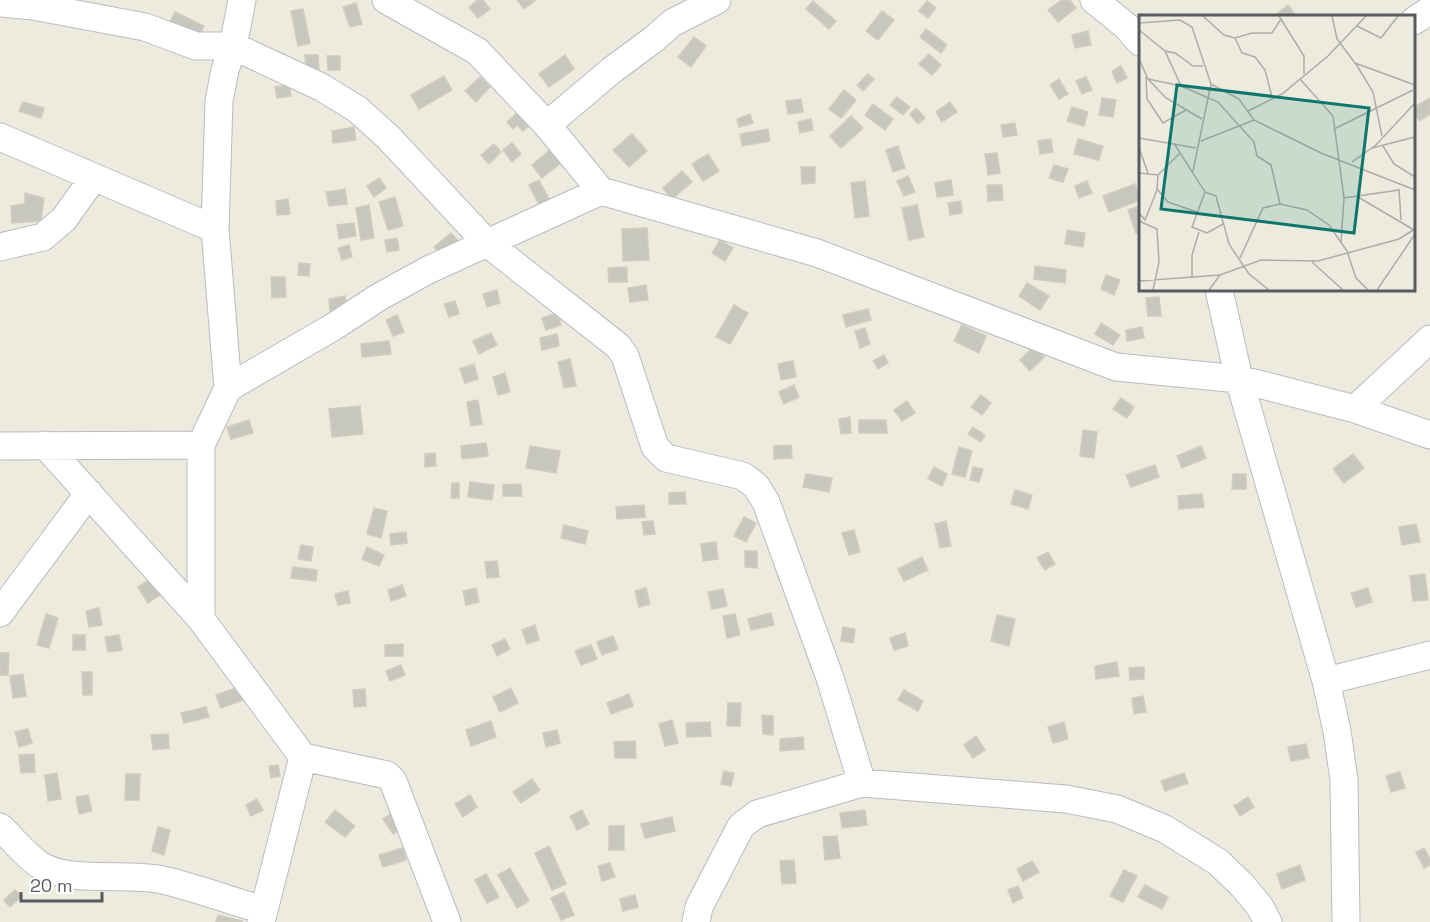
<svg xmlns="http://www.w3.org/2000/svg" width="1430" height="922" font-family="'Space Grotesk',sans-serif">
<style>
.building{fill:#c8c7be;stroke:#d0cdbd;stroke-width:1.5}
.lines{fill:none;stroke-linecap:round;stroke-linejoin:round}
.minor-casing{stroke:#babbc1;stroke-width:29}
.minor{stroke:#fff;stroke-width:27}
.inset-road{fill:none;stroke:#adada8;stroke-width:1.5}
.view{fill:#0f766e;fill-opacity:0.15;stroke:#0f766e;stroke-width:3}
.inset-edge{fill:none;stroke:#585a60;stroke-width:3}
</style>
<rect width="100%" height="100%" fill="#ecebde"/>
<path class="building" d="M478,0H483L490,9L478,18L469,7Z
M517,0H536L524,9Z
M1062,0H1070L1076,8L1058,22L1048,10Z
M813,1L836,21L829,29L806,9Z
M927,1L936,8L928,18L919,11Z
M356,3L362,24L350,27L343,7Z
M1288,5L1296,16H1280L1278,13Z
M303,9L310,43L298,46L291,11Z
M882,11L894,20L878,40L866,31Z
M175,12L204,26L196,43L167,28Z
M926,29L947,45L941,53L920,37Z
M1088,31L1091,45L1075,48L1072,35Z
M694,37L706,46L691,67L678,57Z
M929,54L941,65L932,75L919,64Z
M305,55H318L319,69H306Z
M565,55L574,69L549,87L539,74Z
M327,56H340V70H328Z
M1121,66L1127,78L1117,83L1112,71Z
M868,74L874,79L863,91L857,85Z
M444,76L452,90L419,109L411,95Z
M480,77L490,87L476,102L465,91Z
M1086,77L1092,90L1082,94L1076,81Z
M1059,79L1068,94L1059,99L1050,85Z
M289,85L291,96L277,98L275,87Z
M844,90L856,100L841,118L829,109Z
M897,97L910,107L903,115L890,105Z
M1102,98L1116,100L1113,117L1099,115Z
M1430,98V114L1419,121L1414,112V107Z
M801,99L803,112L788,114L786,101Z
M23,102L44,108L41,118L19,111Z
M950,102L957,112L942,122L936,112Z
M873,104L893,119L885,130L865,115Z
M1072,107L1088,112L1084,126L1067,121Z
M916,108L925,118L918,124L910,114Z
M518,112L530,125L523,131L517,125L513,129L507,122Z
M750,114L753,123L739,127L737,119Z
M851,116L863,128L841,148L830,136Z
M811,119L813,130L800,133L798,122Z
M1015,123L1017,135L1003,137L1001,125Z
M354,127L356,140L333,143L332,131Z
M768,129L770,141L742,146L740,134Z
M632,134L647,151L629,167L613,150Z
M1051,139L1053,152L1040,154L1038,141Z
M1078,139L1103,146L1099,160L1074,154Z
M512,143L521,154L512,162L503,150Z
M494,144L501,152L489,164L481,155Z
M898,146L905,168L893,172L886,150Z
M551,149L562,162L542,178L532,165Z
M997,153L1000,173L988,175L985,154Z
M708,154L719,171L703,181L692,164Z
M1054,165L1068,169L1063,182L1049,178Z
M801,167H815V183L802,184Z
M682,171L692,182L672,199L663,188Z
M908,176L915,192L904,196L897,181Z
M379,178L386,188L374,197L367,186Z
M539,180L551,203L541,209L529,185Z
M951,180L953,195L937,197L935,183Z
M865,181L869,216L855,218L851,183Z
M1087,181L1092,193L1079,198L1075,186Z
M1135,184L1140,200L1109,212L1103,196Z
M987,185H1002L1003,200L988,201Z
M345,189L347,204L329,206L326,192Z
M25,193L44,198L41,221L12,223L11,206L25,204Z
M395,197L403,226L388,230L379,202Z
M288,199L290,214L277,215L276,201Z
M961,201L962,213L950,215L948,203Z
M369,205L374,238L361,240L356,208Z
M917,205L924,237L909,240L902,208Z
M1140,206V232L1136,233L1128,210Z
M354,223L356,236L339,239L337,225Z
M647,228L649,260L623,261L622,229Z
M1067,230L1085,233L1083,247L1065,244Z
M451,233L459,242L443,257L434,247Z
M397,238L399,250L387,252L385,240Z
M720,240L733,248L725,261L712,253Z
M349,245L352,257L342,260L338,248Z
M299,263L310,264L309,276L298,275Z
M1035,266L1066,270L1065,283L1034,279Z
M627,267V282H609L608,268Z
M1106,275L1120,280L1114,295L1101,289Z
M271,277H285L286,297L272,298Z
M1027,283L1049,296L1040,310L1019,296Z
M646,285L648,300L630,302L628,288Z
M497,290L500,303L487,307L483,294Z
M345,296L347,307L330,310L329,299Z
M1159,297L1161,316H1148L1146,298Z
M455,301L459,314L449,317L444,304Z
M734,305L748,313L730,344L716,337Z
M868,309L871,320L846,327L843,315Z
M557,313L561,325L546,330L542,318Z
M397,315L404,332L393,336L386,320Z
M1101,323L1120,335L1113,345L1095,334Z
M962,325L986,336L979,353L954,341Z
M1142,327L1144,338L1127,341L1126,330Z
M865,328L870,344L860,348L855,331Z
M491,333L497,345L479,354L473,341Z
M557,334L559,346L542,350L540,338Z
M389,341L391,354L362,357L361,344Z
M1034,346L1044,357L1030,371L1020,360Z
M884,355L888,363L878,369L873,361Z
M570,359L576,386L564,388L558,362Z
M793,361L796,377L781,380L778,364Z
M474,364L478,379L465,383L460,369Z
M505,373L510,392L498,395L493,377Z
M794,385L799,397L784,404L779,392Z
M981,395L991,403L982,415L971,407Z
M1121,398L1134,407L1127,418L1113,409Z
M478,400L482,424L471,426L467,402Z
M907,401L915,413L902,421L894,410Z
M360,406L363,434L332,437L329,409Z
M850,417L851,433L841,434L839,419Z
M249,420L253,433L231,439L227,427Z
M859,420H886L887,433H859Z
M973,427L985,435L981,442L968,434Z
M1083,430L1097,432L1094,458L1080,456Z
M486,443L488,456L462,459L461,446Z
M791,445L792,458L774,459V446Z
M530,446L560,451L556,473L526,468Z
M1201,446L1206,458L1182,468L1177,456Z
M959,447L972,451L965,477L952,474Z
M435,453L436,466L425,467V454Z
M1353,454L1364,468L1344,483L1333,469Z
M1155,465L1159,477L1131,487L1126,475Z
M934,467L947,474L942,486L928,479Z
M973,467L983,469L979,482L970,480Z
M806,474L832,478L829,492L803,487Z
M1233,474H1246V489H1232Z
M470,482L494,485L492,500L468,497Z
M452,483H459V498H451Z
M521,484L522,496H503V485Z
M1015,490L1032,495L1028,509L1011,504Z
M685,492L686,504H669V493Z
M1202,494L1204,507L1179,509L1178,496Z
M644,505L645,517L617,519L616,507Z
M374,508L387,511L381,538L367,534Z
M744,517L756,523L746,542L734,536Z
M653,521L655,534L644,535L642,522Z
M946,521L951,546L940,548L935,524Z
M1416,524L1420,542L1402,545L1399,527Z
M564,525L588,531L585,544L561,538Z
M854,530L860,552L849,555L842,533Z
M406,532L407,543L391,545L390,534Z
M716,542L718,559L703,561L701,544Z
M301,545L313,547L311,561L298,559Z
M367,547L384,555L379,566L362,559Z
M745,551H757V568L745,567Z
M1048,552L1055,564L1045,570L1037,558Z
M922,557L928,570L904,581L898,569Z
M497,561L499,577L487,578L485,562Z
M293,567L317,570L316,581L291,578Z
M1425,574L1428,600L1413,601L1410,576Z
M150,579L161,594L148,603L138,587Z
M402,585L406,596L391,601L388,590Z
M476,588L479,602L466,605L463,591Z
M646,588L650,604L639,607L635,591Z
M1368,588L1372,602L1356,607L1351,593Z
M723,589L727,606L712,609L708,592Z
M348,591L350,603L338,605L335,594Z
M99,608L102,625L89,627L86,611Z
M771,613L774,625L751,630L748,619Z
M46,614L58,618L49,648L37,645Z
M735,614L740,635L727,638L723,616Z
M997,615L1015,619L1009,646L991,641Z
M535,625L539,640L527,644L522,630Z
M843,627L855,629L853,643L841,641Z
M905,633L908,646L894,650L890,638Z
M73,635H85V650H73Z
M119,635L122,650L108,652L105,637Z
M613,636L618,649L602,655L597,642Z
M505,639L510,649L497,656L492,645Z
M403,644V656H385V645Z
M591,645L597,659L581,665L575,651Z
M0,653H9L8,675H0Z
M1117,662L1119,676L1096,679L1095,666Z
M401,665L405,675L390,681L386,671Z
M1144,667V679L1130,680L1129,668Z
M82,672H92V695H83Z
M23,674L26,696L13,698L10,676Z
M241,686L246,699L221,708L216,695Z
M511,688L518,703L500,712L493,697Z
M365,689L366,706L354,707L353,690Z
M904,690L923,701L918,711L898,700Z
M629,694L633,706L611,714L607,703Z
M1143,696L1146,712L1134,714L1132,698Z
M728,703H741L740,726H727Z
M206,707L209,717L184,723L181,713Z
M762,715L773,716V735L763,734Z
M672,720L678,743L665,746L659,724Z
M491,721L496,737L471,746L466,730Z
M710,722L711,736L687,737L686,723Z
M1064,722L1068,739L1053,743L1048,727Z
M28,729L32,743L19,747L15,732Z
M557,730L560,743L546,747L543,733Z
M168,734L169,748L153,750L151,735Z
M976,736L985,750L973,758L964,745Z
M803,737L804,749L780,751V739Z
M635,741L636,758H615L614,742Z
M1306,744L1309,758L1291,761L1288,747Z
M34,754L35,772L21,773L19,755Z
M278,765L280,776L271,778L269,766Z
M724,771L734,773L731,786L721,784Z
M1400,772L1405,788L1391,792L1386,776Z
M57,773L61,799L48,801L45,775Z
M1184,773L1188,783L1165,791L1161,781Z
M126,774H140L139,800H125Z
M532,779L540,790L521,803L513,792Z
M88,795L92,811L79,814L76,797Z
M470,795L477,807L463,817L455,804Z
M1248,797L1254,807L1240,816L1234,806Z
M257,799L263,810L251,816L246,805Z
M335,810L355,826L345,837L325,822Z
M582,810L589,824L577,830L570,816Z
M865,810L867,825L842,828L840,813Z
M395,811L405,826L393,834L383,819Z
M672,817L675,831L645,838L641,824Z
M609,826H624V850H609Z
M158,827L170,830L164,855L152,851Z
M837,836L840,858L825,860L823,837Z
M549,846L566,884L552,890L535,853Z
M403,848L406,860L383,867L379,855Z
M1424,848L1430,859V865L1424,868L1416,852Z
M794,860L796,883L782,884L780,861Z
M1032,861L1039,872L1023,881L1017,869Z
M610,863L615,877L602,881L598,866Z
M1300,865L1305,880L1282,889L1277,874Z
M510,868L529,901L517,908L498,875Z
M1124,870L1137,876L1123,902L1110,896Z
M486,874L499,897L487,903L475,880Z
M1145,885L1168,897L1162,909L1138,897Z
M1018,886L1023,898L1013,903L1008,890Z
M15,890L22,896L10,907L4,900Z
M564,892L574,915L561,920L551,898Z
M635,895L638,907L623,911L620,899Z
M218,915L242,921V922H216Z"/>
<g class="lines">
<g class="minor-casing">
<path id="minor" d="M386,0L477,51L547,125L601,191
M1094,0L1126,26L1140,42
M0,3L33,6L30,0
M33,6L145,27L196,46H233L321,87L357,109L388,137L487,243L618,346L625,356L655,447L666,458L743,476L756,486L766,502L830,678L862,783
M1414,21L1430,10
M547,125L612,70L654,39L672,23L717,0
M0,137L215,229
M0,247L43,237L64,219L94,177
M1219,290L1239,379L1326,681
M228,388L333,327L379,297L428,270L601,191L817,253L1116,367L1239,379L1355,409L1430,435
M1355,409L1430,339
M45,445L201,619L303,757L387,775L393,781L447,922
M0,446L201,445
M0,613L89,493
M201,619V445L228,388L215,229L219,101L225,70L233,46L242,0
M0,827C13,839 26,856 40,865C70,884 127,872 163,880C197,888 231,901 264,910
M261,922L303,757
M696,922L699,907L741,826L757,814L862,783L1066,799L1117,809L1165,829L1218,862L1243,886L1260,907L1268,922
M1346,922L1344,780L1337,731L1326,681L1430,655"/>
</g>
<use href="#minor" class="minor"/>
</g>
<g transform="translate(1139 15)">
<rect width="276" height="276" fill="#ecebde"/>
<path class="inset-road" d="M64,1L85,20L96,23L113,18H133L142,4M140,1L165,41V59M193,1L198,24L216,48L276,70M0,8L41,5L53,12L72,69L54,156M218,11L242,23L259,1M0,15L26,36L42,71L9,64M96,23L103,38L116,42L126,55L133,82M26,36L36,38L54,51H64M0,44L9,64L27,83L63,104M217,49L234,77L243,121M7,62L8,84L24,108L47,95M161,64L194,101L205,183M72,69L100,84L115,105M42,71L79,87L115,127L118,141L132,150L141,189M109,96L143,79L189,41L227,1M195,114L274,75M0,123L57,133M62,126L115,105L182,138L276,175M36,130L66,177L77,181L90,229L110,259L130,275M244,131L255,149L276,162M0,133L9,158M233,133L276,122M213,147L237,130L276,88M0,158L19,160L41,138M19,160L18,174L29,187L58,197M260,174L262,205M66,177L53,212L68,218L84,209M219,182L275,215M0,198L6,205L18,175M0,206L18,214L20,247L14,275M202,228L205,183L260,175M101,243L124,193L141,189L168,195L190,210L208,236L217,263L229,275M173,247L204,275M53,262V240L60,217M0,266L81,260L122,245L179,246L260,224L276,214M70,275L81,260M238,275L276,219"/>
<path class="view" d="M38,70L230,93L215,218L22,194Z"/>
<rect width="276" height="276" class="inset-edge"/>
</g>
<path d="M21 892v9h81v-9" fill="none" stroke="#585a60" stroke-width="3"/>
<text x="30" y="892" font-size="18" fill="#585a60" stroke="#ffffff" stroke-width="4.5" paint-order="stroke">20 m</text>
</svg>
